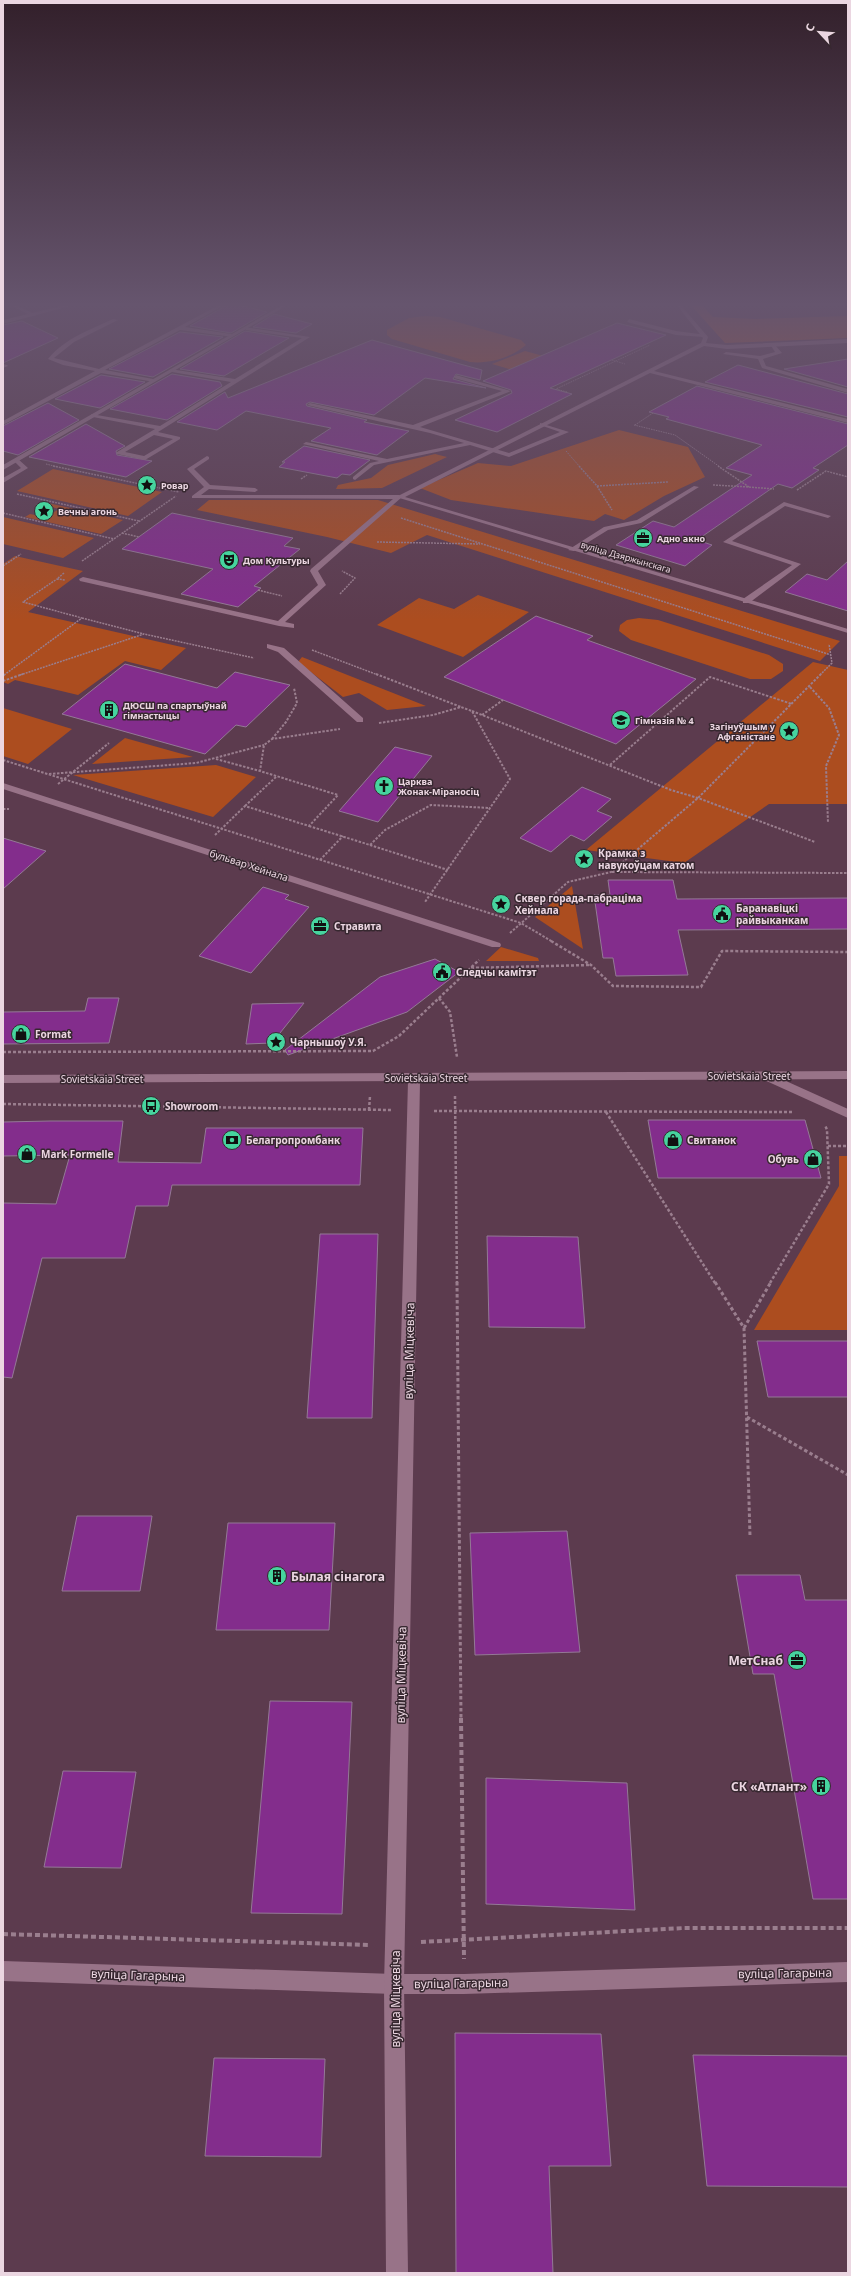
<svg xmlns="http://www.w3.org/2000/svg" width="851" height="2276" font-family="'Noto Sans',sans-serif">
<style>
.green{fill:#ac4d1f}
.forest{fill:#b3562a}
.building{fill:#832d8c;stroke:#947996}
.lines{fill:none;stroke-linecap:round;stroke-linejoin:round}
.path-far5{stroke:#9a7e8e;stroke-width:1;stroke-dasharray:1.5 1;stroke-linecap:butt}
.path-far4{stroke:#9a7e8e;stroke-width:1.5;stroke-dasharray:2 1;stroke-linecap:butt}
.path-far3{stroke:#9a7e8e;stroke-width:2;stroke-dasharray:2.5 1.5;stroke-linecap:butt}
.path-far2{stroke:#9a7e8e;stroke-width:2.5;stroke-dasharray:3 2;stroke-linecap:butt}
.path-far1{stroke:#9a7e8e;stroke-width:3;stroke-dasharray:3.5 2.5;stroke-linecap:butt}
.path{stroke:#9a7e8e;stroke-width:4;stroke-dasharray:5 3;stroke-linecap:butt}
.lane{fill:#987388;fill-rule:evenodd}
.street{fill:#987388;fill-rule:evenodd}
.secondary{fill:#987388;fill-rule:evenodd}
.labels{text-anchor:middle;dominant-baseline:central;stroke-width:3;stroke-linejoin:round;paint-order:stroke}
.far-poi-label{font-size:9px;font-weight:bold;fill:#ebd6e1;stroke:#372830;text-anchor:start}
.far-street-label{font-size:9px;fill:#ebd6e1;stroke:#372830}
.poi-label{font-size:10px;font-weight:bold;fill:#ebd6e1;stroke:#372830;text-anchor:start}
.street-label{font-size:10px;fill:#ebd6e1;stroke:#372830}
.near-street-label{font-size:12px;fill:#ebd6e1;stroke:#372830}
.near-poi-label{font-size:12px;font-weight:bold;fill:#ebd6e1;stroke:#372830;text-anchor:end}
</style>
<rect width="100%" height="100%" fill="#5c3b4e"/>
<path class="green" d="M425,316L440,317L521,340L526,345C510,358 490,364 470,362L392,339L387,335V330L409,318Z
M525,351L569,363L537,377L492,364Z
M619,430L688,447L705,477L664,496L624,520L605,514L594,521L451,500L420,488L478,463L511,466Z
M435,454L447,457L382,488L336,489L338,485L371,478L388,465Z
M53,469L162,492L128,516L17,491Z
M209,500H378L840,641L820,661L427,535L391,553L327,537L197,510Z
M48,503L123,520L101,534L25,517L30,514L46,517L59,509L44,505Z
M3,517L94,538L63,558L3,544Z
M15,556L83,571L28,612L186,648L161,670L125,661L78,695L15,680L8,684L3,682V564Z
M478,595L529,612L463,657L377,625L419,598L454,609Z
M639,618L658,620L769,655L783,664V671L771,679H750L631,640L619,631L620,625L627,620Z
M302,657L426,706L387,710L359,693L343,697L298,662Z
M813,662L848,670V804H769L684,863L586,850Z
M3,708L72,729L28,764L3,756Z
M125,738L193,757L92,764Z
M216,765L256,777L213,817L73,775Z
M572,886L583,949L535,917Z
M501,947L538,958L539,961H486Z
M839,1156H848V1330H754L839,1186Z"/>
<path class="forest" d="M689,303H700L713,317L755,319L848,316V338L725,343Z"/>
<path class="building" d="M231,303L267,312L231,333L190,326Z
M274,314L312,324L296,333L253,327Z
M22,321L58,338L3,363V325Z
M617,323L666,335L550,388L572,394L497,432L455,420L512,393L511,390L483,381Z
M245,331L289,338L224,376L180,369Z
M180,332L223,337L153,377L109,369Z
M372,340L482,370L480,380L456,374L453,379L486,388L425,378L374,415L310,402L306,404L307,406L367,420L364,422L409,431L377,455L311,441L331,428L246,411L217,430L177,422L225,392L228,398Z
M848,359V387L784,369Z
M738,365L848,394V417L705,382Z
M172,374L220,382L222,386L167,420L110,409Z
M101,375L145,382L100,408L55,399Z
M697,386L848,424V445L813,468L819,470L792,488L778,484L697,540L712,545L685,566L616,545L653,521L674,527L752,475L726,468L762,445L666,419L669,417L649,412Z
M48,403L79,420L18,455L3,451V426Z
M86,424L125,446L116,451L117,455L152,461L126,477L29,457Z
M304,446L370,460L350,475L342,474L337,478L279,467L285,462H282Z
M172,513L293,538L284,546L300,549L254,586L261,588L238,607L181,594L213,569L122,549Z
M848,561V611L785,592L807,574L827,580Z
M536,616L593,636L587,640L696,679L616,744L444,677Z
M125,664L217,688L235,672L290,685L246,727L236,725L205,754L62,714Z
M395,747L432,756L378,822L339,811Z
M582,787L611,799L597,811L612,817L584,841L571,835L551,852L520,838Z
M3,838L46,851L3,889Z
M608,880H673L677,899L848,898V929L678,930L688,975L616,976L613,958H603L594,895H610Z
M263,887L289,895L285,899L309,907L251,973L199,956Z
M435,959L459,972L407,1012L288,1055L285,1050L380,977Z
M88,998H119L109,1043L3,1044V1012L85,1011Z
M304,1003L272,1043L246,1044L252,1004Z
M648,1120H805L821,1178H658Z
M50,1121H123L118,1162L201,1163L206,1128H363L360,1185H172L168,1206H136L125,1258H42L12,1378L3,1377V1203L56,1204L70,1155L3,1156V1122Z
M320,1234H378L372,1418H307Z
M487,1236L578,1237L585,1328L489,1327Z
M757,1341H848V1397H768Z
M77,1516H152L140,1591H62Z
M228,1523H335L329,1630H216Z
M567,1531L580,1652L475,1655L470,1533Z
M736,1575H800L805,1600H848V1899H813L774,1674H753Z
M270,1701L352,1702L342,1914L251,1913Z
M63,1771L136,1772L121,1868L44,1867Z
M486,1778L627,1783L635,1910L486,1904Z
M455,2033L601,2034L611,2166H549L553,2273H456Z
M693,2055L848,2056V2187L707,2186Z
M214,2058L325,2059L321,2157L205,2156Z"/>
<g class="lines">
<path class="path-far5" d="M612,360L625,364
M567,392L556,389L650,345
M634,425L675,435L720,467
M635,425L653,413
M566,451L580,467
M46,464L58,467"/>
<path class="path-far4" d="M53,466L179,492
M579,466L597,486L612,510
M301,479L307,475
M713,485L749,487L718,466
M597,486L668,482
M749,487L774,489
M797,490L826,471L848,477
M17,494L139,521
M3,513L114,539
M401,518L831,655
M122,533L139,537
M377,542L480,544
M82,561L176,496
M3,566L21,554
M64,573L57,579L65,580
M258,590L282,596
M340,594L355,578L342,571
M82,618L144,634
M312,650L378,675
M4,675L82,618L23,602L57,579
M20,675L144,634L254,658
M820,675L832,663L829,644"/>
<path class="path-far3" d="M376,674L461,707
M3,676L5,674
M3,681L23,674
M810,687L829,708L839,735L826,766L828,823
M472,711L671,790L698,798L815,842
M482,715L503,700
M379,723L433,715L461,707L472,711L510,779L425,902
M272,739L286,722L297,703L294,688
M216,759L260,771
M3,760L521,923L553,942
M610,765L710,677L792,704
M49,774L196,763L264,745
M58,784L109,743
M245,806L277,776
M3,809H9
M309,826L370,845L385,830L431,805L490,808
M215,835L245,806L309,826L338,795L260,771L264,745L272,739L340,729
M370,845L448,870
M320,860L343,836
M612,872L848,873
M510,933L568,882L611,872L698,798L821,674"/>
<path class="path-far2" d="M551,941L591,965L613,986L701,987L722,951L848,952
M471,968L590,965
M439,998L450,1012L457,1057
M3,1052L373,1051L399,1036L479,960
M455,1096L457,1283
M3,1104L391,1110
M369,1110L370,1096
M434,1111L793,1112
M606,1112L715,1283
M828,1146H848
M770,1283L829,1184L827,1130L825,1125"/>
<path class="path-far1" d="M457,1282L461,1719
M715,1282L744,1328L750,1536
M744,1328L771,1282
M747,1417L848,1475"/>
<path class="path" d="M461,1718L464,1959
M3,1934L370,1945
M421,1942L684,1928H848"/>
<path class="lane" d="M223,303H228L185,327L231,334L233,337L180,330L105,370L153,379L155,382L101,373L3,425V421L95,371L63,365L48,359C65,338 90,330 113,319L118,320L74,342L54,358L99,369Z
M629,319L676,331L707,335L704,337L676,335L627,322Z
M244,327L310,337L158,432L180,437V439L145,460L117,454V452L155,429L93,417L91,414L160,426L231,382L172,372L170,369L235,379L302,338L246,330ZM154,435L173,439L144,456L125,452Z
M770,344H774L782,353L763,359L766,366L848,389V393L762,368L758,359L723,354L726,352L760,356L775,352Z
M3,364L7,365L8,366L3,368Z
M456,375L511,391L420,427L509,453L560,432L540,425V423L569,432L509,457L470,445L374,465L355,480L353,479V477L370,463L379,461L303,444L306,442L387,459L464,443L430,433L307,405L310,403L413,425L502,391L454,378Z
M207,456L209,457V459L194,469L210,485L255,488L258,490L255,492L209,489L201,495H399L402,497L318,571L326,585L285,622L294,624V628L279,626L80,581L79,579L83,577L278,621L318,585L310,571L311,569L393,499L192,498V496L204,487L187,469Z
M14,459H18L28,468L3,483V478L21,468L14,461Z
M694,486L699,487L641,523L608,530L574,551L568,550L604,527L637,520Z
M784,502L831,516L828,518L785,506L732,541L801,564L749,603H743V599L792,565L723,542Z
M267,644L284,648L363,718V722H357L278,652L267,648Z
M766,1072L848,1109V1118L762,1079L760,1076L762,1073Z"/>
<path class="street" d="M6,303H11L37,315L32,316Z
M675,303H679L708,337L706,343L727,345L848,339V343L727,349L704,346L654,371L848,419V423L650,373L405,497L848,629V633L396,497L701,343L703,338Z
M3,783L500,943L501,945L500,947H492L3,789Z
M3,1961L394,1974H464L848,1962V1982L464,1994H394L3,1981Z"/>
<path class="secondary" d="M74,303H81L3,324V320Z
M286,303H291L3,470V465Z
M848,1071V1079L420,1081L404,1984L408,2273H386L384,1984L408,1081L3,1083V1075Z"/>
</g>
<linearGradient id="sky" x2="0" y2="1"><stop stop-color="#33202b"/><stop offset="0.49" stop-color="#66556e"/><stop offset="1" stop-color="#66556e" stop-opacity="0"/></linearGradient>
<rect width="851" height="621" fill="url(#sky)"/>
<defs>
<g id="sight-disc" transform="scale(1)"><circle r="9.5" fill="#46d49e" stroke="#372830"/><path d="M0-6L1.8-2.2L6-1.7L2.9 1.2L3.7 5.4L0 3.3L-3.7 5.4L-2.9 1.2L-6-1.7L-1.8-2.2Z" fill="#111"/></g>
<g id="office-disc" transform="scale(1)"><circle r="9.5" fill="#46d49e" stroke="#372830"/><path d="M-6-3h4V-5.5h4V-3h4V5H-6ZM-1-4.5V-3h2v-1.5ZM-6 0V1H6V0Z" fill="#111"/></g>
<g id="theatre-disc" transform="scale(1)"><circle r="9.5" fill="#46d49e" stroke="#372830"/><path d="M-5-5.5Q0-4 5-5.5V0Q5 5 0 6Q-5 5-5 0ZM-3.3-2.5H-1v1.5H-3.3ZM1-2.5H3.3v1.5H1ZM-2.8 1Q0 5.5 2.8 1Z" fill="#111"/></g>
<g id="building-disc" transform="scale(1)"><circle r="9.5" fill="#46d49e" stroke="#372830"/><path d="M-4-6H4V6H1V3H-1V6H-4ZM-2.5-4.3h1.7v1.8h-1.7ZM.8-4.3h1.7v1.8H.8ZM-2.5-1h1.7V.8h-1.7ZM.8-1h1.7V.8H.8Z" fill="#111"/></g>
<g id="school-disc" transform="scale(1)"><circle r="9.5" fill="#46d49e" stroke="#372830"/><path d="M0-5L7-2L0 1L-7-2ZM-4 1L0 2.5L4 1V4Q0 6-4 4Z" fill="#111"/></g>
<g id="church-disc" transform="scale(1)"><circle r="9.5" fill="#46d49e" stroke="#372830"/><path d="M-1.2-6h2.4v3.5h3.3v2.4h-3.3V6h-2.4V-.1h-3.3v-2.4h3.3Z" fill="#111"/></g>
<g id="civic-disc" transform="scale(1)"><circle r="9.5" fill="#46d49e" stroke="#372830"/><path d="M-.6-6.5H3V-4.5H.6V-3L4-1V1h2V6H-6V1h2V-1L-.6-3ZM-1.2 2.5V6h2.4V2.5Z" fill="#111"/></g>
<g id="shop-disc" transform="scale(1)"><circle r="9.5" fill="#46d49e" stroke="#372830"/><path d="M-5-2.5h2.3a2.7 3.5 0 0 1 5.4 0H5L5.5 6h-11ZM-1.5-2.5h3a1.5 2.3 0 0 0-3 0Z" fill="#111"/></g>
<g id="bus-disc" transform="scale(1)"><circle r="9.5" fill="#46d49e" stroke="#372830"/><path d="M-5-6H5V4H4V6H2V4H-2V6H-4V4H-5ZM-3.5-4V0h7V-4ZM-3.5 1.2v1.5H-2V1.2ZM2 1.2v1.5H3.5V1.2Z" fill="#111"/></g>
<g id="bank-disc" transform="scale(1)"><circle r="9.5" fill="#46d49e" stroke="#372830"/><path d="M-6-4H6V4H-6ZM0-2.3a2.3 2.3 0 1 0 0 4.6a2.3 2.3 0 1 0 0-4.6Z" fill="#111"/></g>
</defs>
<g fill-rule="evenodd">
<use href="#sight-disc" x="147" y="485"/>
<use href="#sight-disc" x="44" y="511"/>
<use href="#office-disc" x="643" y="538"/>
<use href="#theatre-disc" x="229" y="560"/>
<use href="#building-disc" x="109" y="710"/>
<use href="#school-disc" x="621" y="720"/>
<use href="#sight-disc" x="789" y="731"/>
<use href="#church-disc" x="384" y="786"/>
<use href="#sight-disc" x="584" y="859"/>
<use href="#sight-disc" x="501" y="904"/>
<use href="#civic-disc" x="722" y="914"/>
<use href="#office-disc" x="320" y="926"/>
<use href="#civic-disc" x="442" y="972"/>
<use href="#shop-disc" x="21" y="1034"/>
<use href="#sight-disc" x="276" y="1042"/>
<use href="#bus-disc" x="151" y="1106"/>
<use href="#bank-disc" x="232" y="1140"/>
<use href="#shop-disc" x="673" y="1140"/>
<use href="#shop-disc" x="27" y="1154"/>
<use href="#shop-disc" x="813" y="1159"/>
<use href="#building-disc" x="277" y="1576"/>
<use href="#office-disc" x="797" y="1660"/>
<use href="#building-disc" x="821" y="1786"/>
</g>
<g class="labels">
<g class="far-poi-label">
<text x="161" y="485">Ровар</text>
<text x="58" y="511">Вечны агонь</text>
<text x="657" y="538">Адно акно</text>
<text x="243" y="560">Дом Культуры</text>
<text x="123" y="705">ДЮСШ па спартыўнай<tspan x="123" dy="10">гімнастыцы</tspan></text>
<text x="635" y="720">Гімназія № 4</text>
<text x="775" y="726" text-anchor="end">Загінуўшым у<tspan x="775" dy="10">Афганістане</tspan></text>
<text x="398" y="781">Царква<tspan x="398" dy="10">Жонак-Міраносіц</tspan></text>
</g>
<g class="far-street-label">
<text transform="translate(626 557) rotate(16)">вуліца Дзяржынскага</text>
</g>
<g class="poi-label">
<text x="598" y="853">Крамка з<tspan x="598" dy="12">навукоўцам катом</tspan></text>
<text x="515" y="898">Сквер горада-пабраціма<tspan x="515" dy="12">Хейнала</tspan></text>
<text x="736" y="908">Баранавіцкі<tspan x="736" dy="12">райвыканкам</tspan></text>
<text x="334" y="926">Стравита</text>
<text x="456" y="972">Следчы камітэт</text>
<text x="35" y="1034">Format</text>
<text x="290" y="1042">Чарнышоў У.Я.</text>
<text x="165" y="1106">Showroom</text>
<text x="246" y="1140">Белагропромбанк</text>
<text x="687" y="1140">Свитанок</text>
<text x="41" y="1154">Mark Formelle</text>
<text x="799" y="1159" text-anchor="end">Обувь</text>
</g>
<g class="street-label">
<text transform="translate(249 865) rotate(18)">бульвар Хейнала</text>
<text x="749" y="1076">Sovietskaia Street</text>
<text x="426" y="1078">Sovietskaia Street</text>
<text x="102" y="1079">Sovietskaia Street</text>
</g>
<g class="near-street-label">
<text transform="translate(409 1351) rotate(-89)">вуліца Міцкевіча</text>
<text transform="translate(401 1675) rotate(-89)">вуліца Міцкевіча</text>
<text transform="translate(785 1973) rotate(-1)">вуліца Гагарына</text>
<text transform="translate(138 1975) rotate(2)">вуліца Гагарына</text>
<text transform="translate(461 1983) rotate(-1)">вуліца Гагарына</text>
<text transform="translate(395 1999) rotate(-90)">вуліца Міцкевіча</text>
</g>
<g class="near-poi-label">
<text x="291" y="1576" text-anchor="start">Былая сінагога</text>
<text x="783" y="1660">МетСнаб</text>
<text x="807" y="1786">СК «Атлант»</text>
</g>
</g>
<rect width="851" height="2276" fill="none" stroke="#ebd6e1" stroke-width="8"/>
<g transform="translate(819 32) rotate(296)" stroke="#372830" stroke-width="3" paint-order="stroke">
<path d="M0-3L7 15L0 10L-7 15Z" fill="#ebd6e1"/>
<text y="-6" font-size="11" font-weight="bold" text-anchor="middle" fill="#ebd6e1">С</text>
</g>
</svg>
